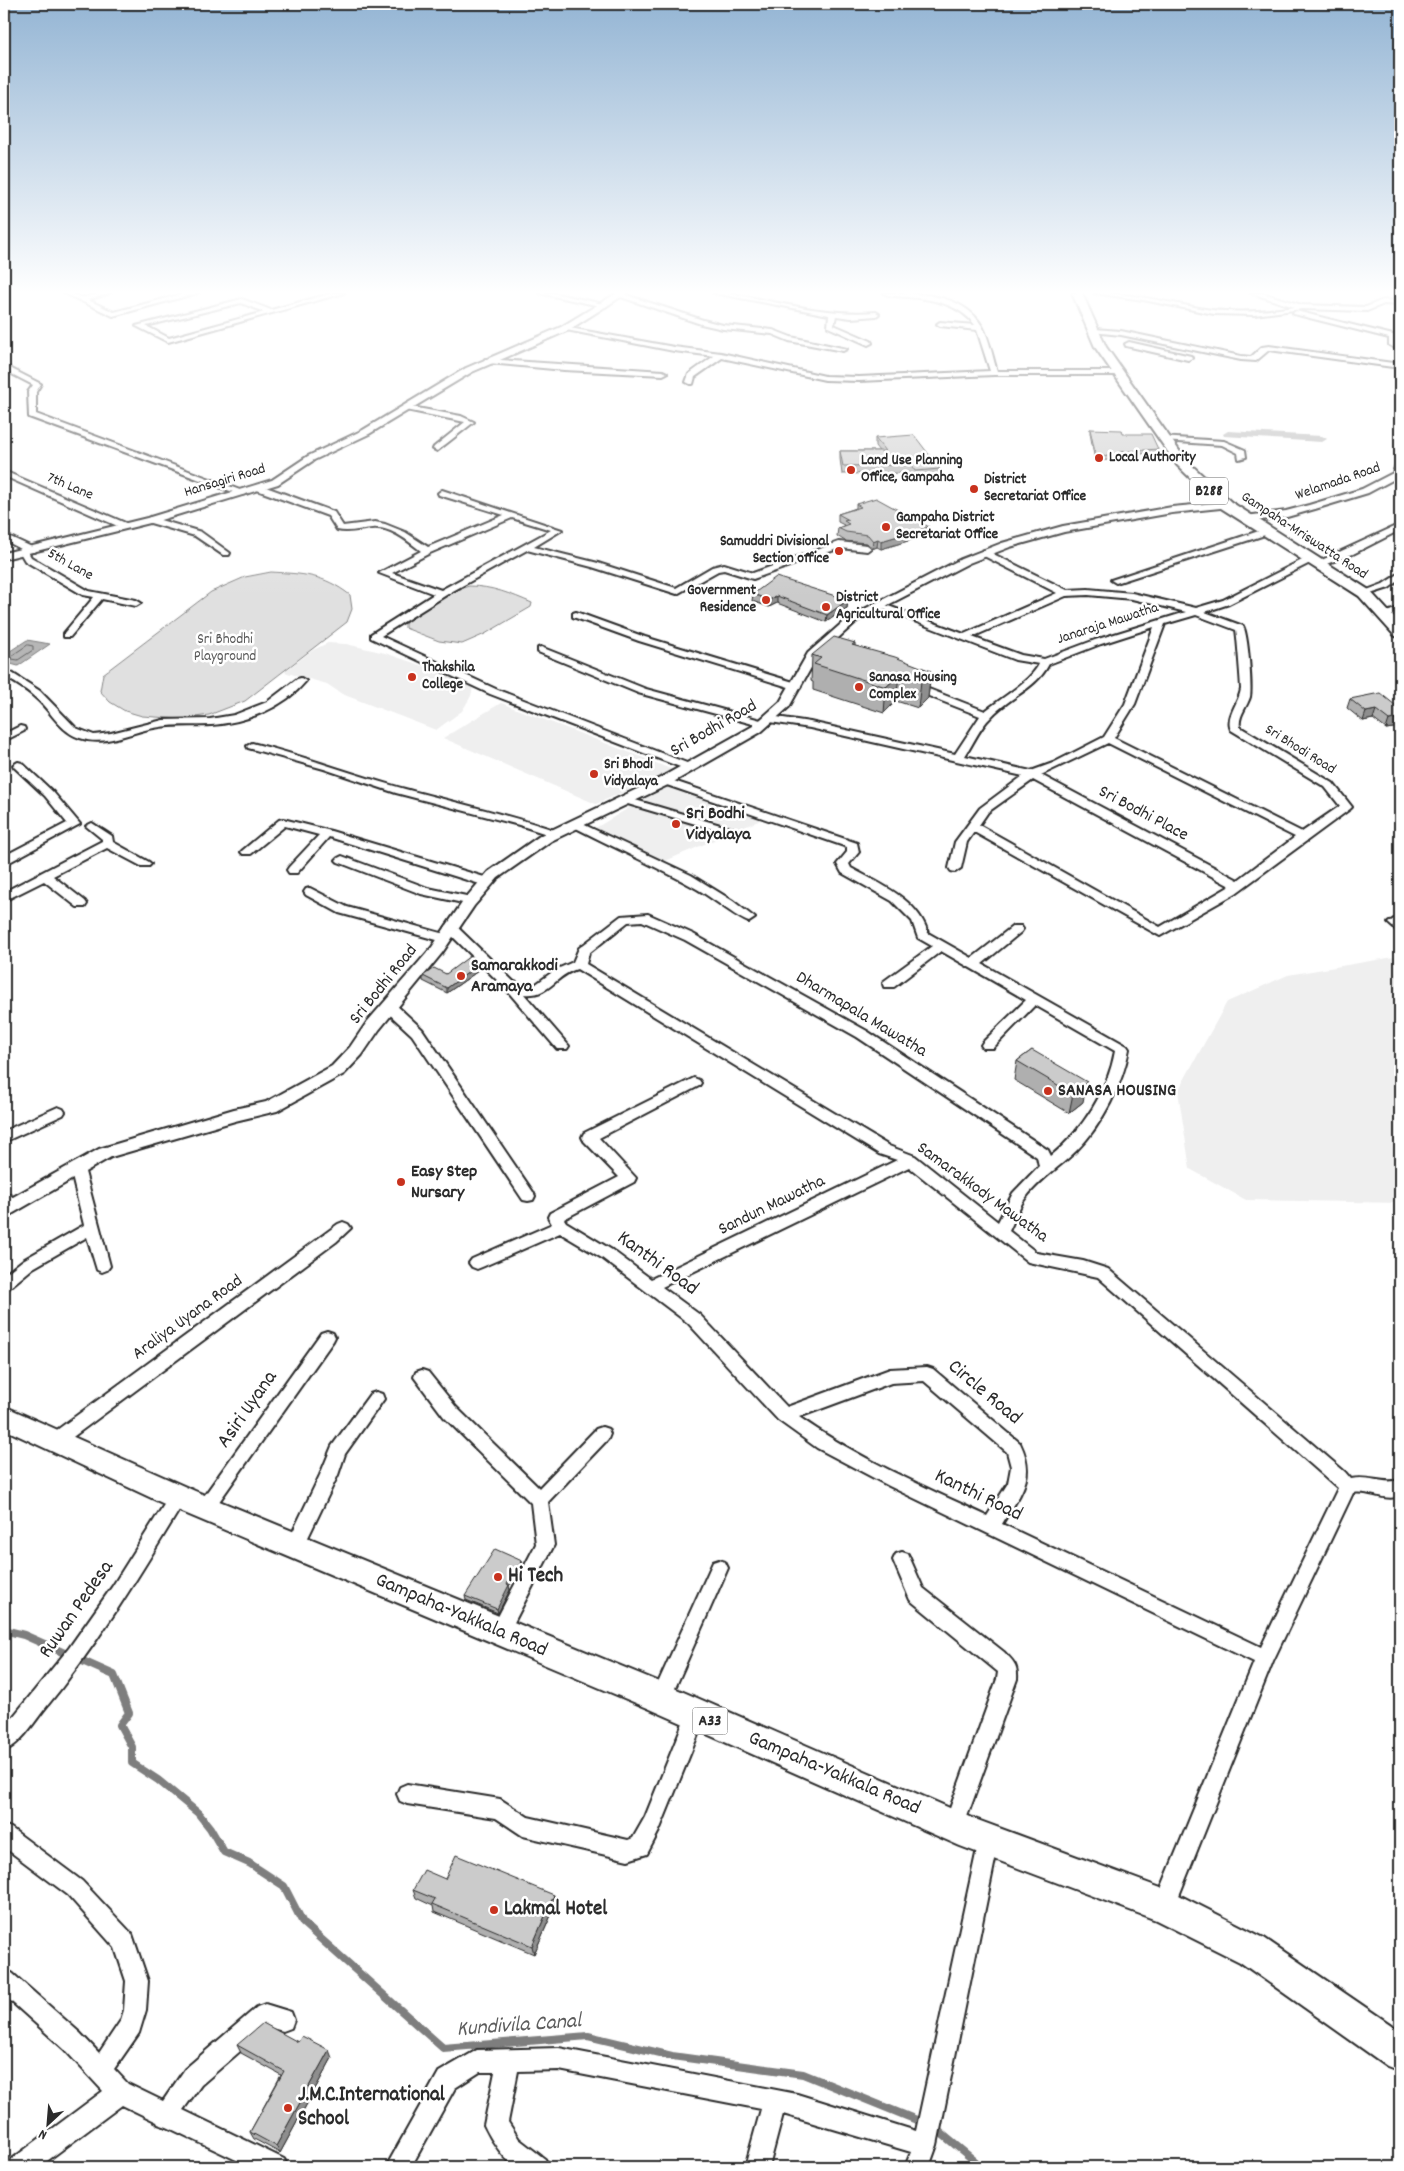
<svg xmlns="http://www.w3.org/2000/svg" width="1404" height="2171" font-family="Dekko,sans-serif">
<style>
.built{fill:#efefef}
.green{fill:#e0e0e0;stroke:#868686}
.water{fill:#b6b6b6;stroke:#7e7e7e}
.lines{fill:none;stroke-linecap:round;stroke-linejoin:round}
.shore{stroke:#636363;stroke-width:1}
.stream{stroke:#7e7e7e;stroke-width:8}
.canal{fill:#b6b6b6;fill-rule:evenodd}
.minor-casing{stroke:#2b2b2b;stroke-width:4}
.tertiary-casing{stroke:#2b2b2b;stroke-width:4}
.primary-casing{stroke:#2b2b2b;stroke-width:4}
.trunk-casing{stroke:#2b2b2b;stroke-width:4}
.minor{fill:#fff;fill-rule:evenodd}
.tertiary{fill:#fff;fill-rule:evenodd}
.primary{fill:#fff;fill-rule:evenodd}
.trunk{fill:#fff;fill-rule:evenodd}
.wall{fill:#afafaf;stroke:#2b2b2b}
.shaded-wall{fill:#8e8e8e;stroke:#2b2b2b}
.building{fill:#cbcbcb;stroke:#2b2b2b}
.poi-dot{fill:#c8321e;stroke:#fff;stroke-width:2}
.labels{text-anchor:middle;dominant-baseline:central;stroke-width:5;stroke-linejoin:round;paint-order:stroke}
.far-poi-label{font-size:15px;font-weight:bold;fill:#2b2b2b;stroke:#fff;text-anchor:start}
.far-street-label{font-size:15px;fill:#2b2b2b;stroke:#fff}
.far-park-label{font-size:15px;fill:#585858;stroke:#fff}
.shield{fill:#fff;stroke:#6b6b6b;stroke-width:1}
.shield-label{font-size:16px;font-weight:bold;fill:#2b2b2b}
.street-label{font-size:18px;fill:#2b2b2b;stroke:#fff}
.poi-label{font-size:18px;font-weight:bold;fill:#2b2b2b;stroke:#fff;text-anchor:start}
.near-street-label{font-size:21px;fill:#2b2b2b;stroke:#fff}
.near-poi-label{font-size:21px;font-weight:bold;fill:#2b2b2b;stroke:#fff;text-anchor:start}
.near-water-label{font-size:22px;font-style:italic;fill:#5c5c5c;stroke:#fff}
</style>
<rect width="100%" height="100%" fill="#fff"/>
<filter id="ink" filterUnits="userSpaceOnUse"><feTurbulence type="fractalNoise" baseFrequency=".02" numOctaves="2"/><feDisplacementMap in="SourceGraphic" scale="10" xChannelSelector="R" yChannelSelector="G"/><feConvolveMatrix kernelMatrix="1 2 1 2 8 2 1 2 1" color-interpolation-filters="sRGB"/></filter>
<g filter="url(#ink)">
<path class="built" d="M328,643L346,644L385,653L423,666L473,687L471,696L462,711L436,730L342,694L327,684L284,672L313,650Z
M501,703L636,755L673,770L596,804L443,738Z
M669,784L763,819L663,862L592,830Z
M1400,956V1203L1246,1200L1190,1169L1178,1091L1227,1002L1288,975Z"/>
<path class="green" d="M271,572C303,574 323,574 350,595L352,609L347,622L245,701L209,715L182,719L142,716L125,711L110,702L100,691L103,674L211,592L245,577Z
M469,586C492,586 511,594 532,603L531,607L485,634L462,644L439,641L405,628V624C415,610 453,591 469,586Z"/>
<path class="water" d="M27,640L50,644L18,666L4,662V655Z"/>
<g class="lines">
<path class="shore" d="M28,645L33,646V650L18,660L12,659L13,655Z"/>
<path class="stream" d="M4,1630L24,1635L114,1675L129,1713L120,1725L132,1747V1763L158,1780L198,1813L210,1828L224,1852L249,1863L284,1886L303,1923L443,2048L588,2036L672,2056L803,2074L924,2123
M936,2129L982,2167"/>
<path class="canal" d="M1228,431L1322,436L1327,439L1322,442L1224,436L1223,434Z"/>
<g class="minor-casing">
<path id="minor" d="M64,293C71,293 79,298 85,297C93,296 101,293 110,293L88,300L114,312L187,293H198L113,316Z
M333,293H344L168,342L136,326L242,299L271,310ZM241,303L264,312L169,338L146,326Z
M539,293H553L608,305L605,307Z
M620,293L703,320L723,325L773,330L791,337L847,349L843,351L789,341L772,334L723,329L701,324L618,296V294Z
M714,293H729C777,302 827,316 876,312L879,314L876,316L851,318L836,316L834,325L871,341L872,343L868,345L828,327L829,315Z
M884,293C917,293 963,293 982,326C990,340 992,356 997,371H1118L1122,373L1118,375H994L859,381L825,380L722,358L695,377L693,384H690L686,382L689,374L714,356L674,351L561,329L564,327L674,347L721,353L825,376L859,377L990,371L977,330L940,326L937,324L940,322L975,325C959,304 933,299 907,297C899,296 890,297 884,293Z
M1094,293C1135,293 1172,304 1212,310C1238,313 1268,311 1294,307L1251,293H1262L1302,305L1366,307L1383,300L1400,301V305L1384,304L1367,311L1302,309L1254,315L1214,314L1143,300Z
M1296,311L1393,335L1398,338L1396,342L1400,345V350L1389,345V338L1294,314L1293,313Z
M1094,329L1121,331L1241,356L1251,357L1262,347L1269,346L1400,364V368L1269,350L1256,361L1241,360L1121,335L1092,332V330Z
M1129,342L1191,356L1192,358L1188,360L1126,346L1125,344Z
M485,359L663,371L667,373L663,375L564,370L488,363L484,361Z
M4,365L41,384L36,392V414L248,493L241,495L29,417L28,392L33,385L4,370Z
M406,406L461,416L474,422L437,451L433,449L434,447L465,422L406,410Z
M1160,437L1224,441L1245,450L1246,457L1239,459L1238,453L1222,445L1163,441H1160Z
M1397,462H1400V476L1368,493L1315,509L1287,517L1245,522L1241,519L1245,516L1286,511L1309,505L1362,489L1393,473Z
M4,471L128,524L129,526L122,528L4,476Z
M257,486H263L334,512L343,526L375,522L385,524L405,532L428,547L504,515L439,495L438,493L442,490L562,530L534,547L598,563L676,588L712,567L724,564L753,573L839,542L867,545L871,548L867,551L840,548L753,579L724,570L718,571L677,594L592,567L527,550L451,592L381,636L498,690L692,765L693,767L692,769L688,770L490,694L371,638V634L434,594L379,573L421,551C407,540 390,526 372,528C360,529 349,533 337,530L328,516L257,490ZM512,518L551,530L441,590L392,573L430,553Z
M150,517L201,532L230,553L229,555H223L195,536L147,522L146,520Z
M1400,524V530L1353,554L1321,566L1318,567L1313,564Z
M1265,529L1269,532L1268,534L1119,582L1116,583L1111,580Z
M4,534L34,548V552H28L31,557L89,591L136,600L141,603L136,606L102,599L70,637H64V633L94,597L83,595L25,561L19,551L21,549L4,540Z
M985,550L1067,590L1088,589L1132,593L1196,608L1223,600L1308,557H1314V561L1229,604L1205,612L1243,626C1248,634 1252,687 1250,697C1247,707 1238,716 1240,727L1333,783L1352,807L1350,809L1236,893L1160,936L974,832L967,842L961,868L955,872L951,871L949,868L955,842L980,808L1023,776L810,728L770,722L765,719L770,716L810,722L955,754L980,716L908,688V684H916L985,711C1000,699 1031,681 1039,664L1015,660L875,606L877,604H883L964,634L1057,593L982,555V551ZM1088,595L1132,599L1186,612L1095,640L1044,659L1021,655L972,637L1066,596ZM1196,615L1236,630C1237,633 1241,684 1241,689C1239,703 1225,717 1231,730L1325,787L1340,806L1302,832L1114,738L1135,704L1165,624ZM1154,627L1125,704L1104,737L1053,763L1031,771L965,756C973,744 980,727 991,717C1008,698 1037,688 1049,664L1101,644ZM1108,743L1295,837L1238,880L1041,775ZM1033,780L1230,886L1160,927L979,825L988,812Z
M1400,573V580L1389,588L1364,596L1359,593L1383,584Z
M1400,607V613L1384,618L1379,615Z
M576,612L645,637L800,684L801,686L800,688H792L639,641L573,617V613Z
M541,647L646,689L768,722L769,724L764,727L638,693L538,652V648Z
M4,668L40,691L76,728L94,735L111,733L163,720L210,719L234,715L267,702L297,679L301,678L306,681C284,708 245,723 211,725C192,726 173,724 154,728C130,732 105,747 80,738C61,732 52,713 38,700C28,690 15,683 4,676Z
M20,726L24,727L25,729L24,731L4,741V734Z
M252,743C304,756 354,775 405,789C457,803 509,815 560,832L562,834L556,837L519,825L396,793L324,769L248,748L247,746Z
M18,762L22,763L53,792L80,824L4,865V856L67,823L45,796L14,767L13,765Z
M665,778L857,843L859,852L849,864L851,868C880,884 918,899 928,933L972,958L1013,926H1021L1023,929L1021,932L982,964L1127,1046L1129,1049C1123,1084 1102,1125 1077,1150C1060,1167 1038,1180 1024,1200C1018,1209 1014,1221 1009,1231L1037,1253L1083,1261L1108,1269L1345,1472L1351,1479C1370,1475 1382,1485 1400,1480V1496C1385,1502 1369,1490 1353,1493L1273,1661L1172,1913L1165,1917L1158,1913L1154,1906L1254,1662L889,1486L817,1448L778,1420L688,1323L602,1258L560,1233L482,1267L477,1269L472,1267L469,1263L472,1259L552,1224L548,1217L550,1213L619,1177L584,1141L582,1137L584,1133L694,1078L699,1080L701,1083L699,1086L599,1138L636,1178L634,1182L564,1219L566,1222L612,1250L651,1279L897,1160L879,1154L577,969C555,975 550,997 524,994L569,1046L567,1049H557L505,988L447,931L445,928L447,925H455L514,982L532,987L555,970L573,962L579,948L621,916L648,914L693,934L867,1031L1048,1150L1051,1156C1082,1131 1108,1091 1115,1051L1035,1005L993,1048H983L981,1045L983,1042L1026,1000L941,951L894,987H884L883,984L884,981L932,946L918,938L912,921L892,901L842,873L837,864L847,852V847L661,783L659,781ZM642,921L685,940L857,1037L1037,1157L1039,1166L1013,1193L998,1222L915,1156L889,1146L586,964L589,953L628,922ZM909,1167L1028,1262L1098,1277L1338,1488L1261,1647L1002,1524C1020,1494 1037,1478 1020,1443L933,1369L927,1367L890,1369L787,1407L700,1315L662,1287ZM924,1381L1007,1452L1011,1467L1008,1483L987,1516C923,1486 857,1458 799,1417L891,1383Z
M625,797L734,829L736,831L734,833H726L621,802L619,800L621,798Z
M283,819L331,831L491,879L493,882L487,886L483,885L329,837L297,873H289L287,870L289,867L319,835L285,826L251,854H243L241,852L243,850L279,820Z
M574,820L691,875L733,901L755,918L749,922C738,919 710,896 697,889C656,866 612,847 570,825L568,823Z
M92,823L112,836L113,842L149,862L151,864L149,866H141L107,848L53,876L85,901L87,904L85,907H77L44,881L4,901V892L102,841V839L86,826Z
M342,856L428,888L476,898L478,901L472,905L421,894L338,862L336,860L338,858Z
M310,888L347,907L448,935L450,938L444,942L339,913L306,895L304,892L306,889Z
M1394,919L1400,922V931L1396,930L1388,923Z
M390,1003L395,1004L422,1029L533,1192L535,1196L533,1200L528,1201L523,1200L412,1035L385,1010L383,1007L385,1004Z
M58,1107L63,1109L65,1112L63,1115L4,1142V1131Z
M77,1163L82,1164L84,1168L110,1266L107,1270L102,1272L97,1270L87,1237L33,1268L9,1288L4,1290V1275L23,1260L84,1225L70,1168L72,1164Z
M4,1192C11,1194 15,1199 18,1205L16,1209L11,1210L4,1207Z
M343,1222L348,1224L351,1228L336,1242L62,1445L56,1447L50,1445L48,1440L50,1435L338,1224Z
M327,1331L333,1333L335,1337L333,1341L211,1513L205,1516L199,1513L196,1508L199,1503L321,1333Z
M422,1370L428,1372L456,1407L539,1488L596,1429L602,1427L608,1429L610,1434L608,1439L548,1502L554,1545L506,1638L499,1641L492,1638L490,1632L536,1544L531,1503L444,1417L414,1377L416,1372Z
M376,1392L382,1394L384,1399L345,1454L338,1475L301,1552L295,1554L289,1552L286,1546L320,1475L332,1446L370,1394Z
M178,1489L184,1492L187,1497L184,1502C140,1574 97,1646 43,1711C33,1724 19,1746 4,1751V1728L69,1648L112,1587L172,1492Z
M902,1552L908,1554L923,1588L1004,1652C1013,1661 1018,1665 1017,1679L964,1825L961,1832L954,1835L947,1832L944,1825L997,1679L998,1672L910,1600L893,1560L896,1554Z
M719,1560L725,1562L728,1568L668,1704L661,1707L654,1704L651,1698L654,1692L713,1562Z
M696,1706L703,1708L706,1715L659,1831L647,1854L628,1860L523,1836L496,1818L407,1804L400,1801L397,1794L400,1787L407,1784L500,1799L528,1817L628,1840L633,1838L645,1817L689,1708Z
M4,1825L11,1828L82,1881L132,1934L148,1981L146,2010L139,2033L114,2069L128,2084L163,2101L185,2069L257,2007L265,2004L291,2012L294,2020L291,2028L283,2031L268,2027L201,2085L183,2110L284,2159L288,2167H251L167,2127L158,2124L157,2122L122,2105L39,2167H8L12,2159L103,2091L64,2049L4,1995V1970L12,1973L80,2033L99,2053L121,2020L124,2010L126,1981L115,1948L68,1895L4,1847Z
M989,1830L996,1833L999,1840L937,2145L929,2167H905L911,2152L783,2114L769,2167H745L761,2109L559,2070L518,2071L508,2122L519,2139L545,2159L549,2167C540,2167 529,2169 520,2167C506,2165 490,2138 484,2125L495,2072H480L455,2088L411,2167H386L439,2072L477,2050L559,2048L797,2094L916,2131L979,1840L982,1833Z"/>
</g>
<g class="tertiary-casing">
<path id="tertiary" d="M617,293H627L567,331L472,372L369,434L314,460L278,484L154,522L4,559V553L147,518L272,480L308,456L363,430L466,368L561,327Z
M1226,502L1230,503V507L1172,513L1064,532L1010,547L969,563L857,621L817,657L789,707L761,732L670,784L551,841L498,878L474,906L442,953L379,1030L362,1055L344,1074L277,1111L235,1121L111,1157L10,1215L4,1216V1202L99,1149L234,1109L266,1102L332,1066L350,1047L367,1022L432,947L464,900L488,872L541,835L660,778L753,726L780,702L808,653L849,617L961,559L1002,543L1063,526L1172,507Z"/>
</g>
<g class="primary-casing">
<path id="primary" d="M1072,293H1082L1106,347L1185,459L1231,502L1369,590L1400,624V637L1395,636L1359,596L1221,508L1177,465L1095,347Z"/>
</g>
<g class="trunk-casing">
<path id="trunk" d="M4,1406L195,1491L672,1687L975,1819L1177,1894L1264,1938L1400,2031V2071L1387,2066L1240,1962L1156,1920L960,1846L650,1709L175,1509L4,1429Z"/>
</g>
<use href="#minor" class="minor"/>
<use href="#tertiary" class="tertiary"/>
<use href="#primary" class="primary"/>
<use href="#trunk" class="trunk"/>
</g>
<path class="wall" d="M1090,429L1123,434L1158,449L1157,453L1122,455V459L1095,461L1090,433Z
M875,438L940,469L939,477L915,479L911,473L842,474L840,459V451H879L875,446Z
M856,504L929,527L928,535L881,549L877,547L872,549L867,543L845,541L837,536L838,528L843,526L844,525L838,522V514L856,508Z
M753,594L848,600L847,608L826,622L777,603L769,607L752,601Z
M855,643V646L931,671L928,698L918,708L896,701L884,713L813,690V682L811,681L812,655Z
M1350,699L1400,709V727L1386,729L1373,719L1363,721L1347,708Z
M478,971L447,993L423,981V976Z
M1032,1050L1083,1102L1069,1113L1014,1080L1017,1061Z
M522,1561V1566L509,1586L510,1590L498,1613L466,1600L465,1596Z
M445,1879L554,1895L556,1904L534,1954L434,1912L433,1906L416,1898L413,1890Z
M298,2042L332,2058L280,2153L254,2139L250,2132L281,2075L241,2053L237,2045Z"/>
<path class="shaded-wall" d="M929,527L928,535L881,549V541Z
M878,539L877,547L872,549L873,541Z
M777,596V603L769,607V600Z
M848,600L847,608L826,622L827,615Z
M931,671L928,698L918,708L921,681Z
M899,675L896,701L884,713L886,687Z
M1376,710L1373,719L1363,721L1366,712Z
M1400,718V727L1386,729L1389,720Z
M477,966L478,971L447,993V988Z
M1087,1082L1083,1102L1069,1113L1073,1094Z
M522,1561V1566L509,1586L510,1590L498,1613L497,1609L507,1584Z
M554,1895L556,1904L534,1954L532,1946Z
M329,2050L332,2058L280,2153L276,2146Z"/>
<path class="building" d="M1090,429L1122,430L1123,434H1151L1158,449L1119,452L1123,455L1096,457Z
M914,435L940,469L915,471L911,465L843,466L840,451H885L875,438Z
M876,498L929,527L881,541L878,539L873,541L868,535L846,532L838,528L849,524L844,521L849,520L838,514L861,507L856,504Z
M776,577L848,600L827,615L777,596L769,600L753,594Z
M834,637L855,643L852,645L895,657L931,671L921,681L899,675L886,687L814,664L821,658L812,655Z
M1380,693L1400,709V718L1389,720L1376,710L1366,712L1350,699Z
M470,956L477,966L447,988L423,976L434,968L446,974Z
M1032,1050L1087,1082L1073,1094L1017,1061Z
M495,1549L522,1561L507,1584L509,1585L497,1609L465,1596Z
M456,1855L554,1895L532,1946L432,1904L435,1899L413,1890L424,1870L445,1879Z
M263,2023L298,2042L302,2036L329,2050L276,2146L250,2132L284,2071L237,2045Z"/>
</g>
<linearGradient id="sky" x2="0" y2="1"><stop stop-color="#94b5d4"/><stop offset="0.49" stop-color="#fff"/><stop offset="1" stop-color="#fff" stop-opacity="0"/></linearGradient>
<rect width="1404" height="597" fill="url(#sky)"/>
<g class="poi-dot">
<circle cx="1099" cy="458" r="5"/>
<circle cx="851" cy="470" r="5"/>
<circle cx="974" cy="489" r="5"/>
<circle cx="886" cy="527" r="5"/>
<circle cx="839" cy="551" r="5"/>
<circle cx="766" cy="600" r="5"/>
<circle cx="826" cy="607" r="5"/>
<circle cx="412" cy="677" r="5"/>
<circle cx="859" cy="687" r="5"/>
<circle cx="594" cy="774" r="5"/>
<circle cx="676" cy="824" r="5"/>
<circle cx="461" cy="976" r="5"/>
<circle cx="1048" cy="1091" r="5"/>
<circle cx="401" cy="1182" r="5"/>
<circle cx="498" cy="1577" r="5"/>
<circle cx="494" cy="1910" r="5"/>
<circle cx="288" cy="2108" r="5"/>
</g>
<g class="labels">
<g class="far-poi-label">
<text x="1109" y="458">Local Authority</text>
<text x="861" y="461">Land Use Planning<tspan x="861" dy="17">Office, Gampaha</tspan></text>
<text x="984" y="480">District<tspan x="984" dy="17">Secretariat Office</tspan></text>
<text x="896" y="518">Gampaha District<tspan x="896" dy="17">Secretariat Office</tspan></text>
<text x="829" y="542" text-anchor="end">Samuddri Divisional<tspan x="829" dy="17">Section office</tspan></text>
<text x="756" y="591" text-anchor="end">Government<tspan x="756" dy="17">Residence</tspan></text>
<text x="836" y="598">District<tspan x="836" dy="17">Agricultural Office</tspan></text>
<text x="422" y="668">Thakshila<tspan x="422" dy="17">College</tspan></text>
<text x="869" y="678">Sanasa Housing<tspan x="869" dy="17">Complex</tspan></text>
<text x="604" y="765">Sri Bhodi<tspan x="604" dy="17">Vidyalaya</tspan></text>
</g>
<g class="far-street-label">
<text transform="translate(225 481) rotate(-17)">Hansagiri Road</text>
<text transform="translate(1338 482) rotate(-19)">Welamada Road</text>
<text transform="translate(70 487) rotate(23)">7th Lane</text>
<text transform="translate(1304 536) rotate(33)">Gampaha-Mriswatta Road</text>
<text transform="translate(70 565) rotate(29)">5th Lane</text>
<text transform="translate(1108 624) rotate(-18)">Janaraja Mawatha</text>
<text transform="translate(1300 750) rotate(32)">Sri Bhodi Road</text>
</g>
<g class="far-park-label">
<text x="225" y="640">Sri Bhodhi<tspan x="225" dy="17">Playground</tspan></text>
</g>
<g class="shield">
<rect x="1190" y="477.5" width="38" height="27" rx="4"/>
<rect x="692.5" y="1707.5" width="35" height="27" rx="4"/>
</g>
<g class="shield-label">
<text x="1209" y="491">B288</text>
<text x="710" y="1721">A33</text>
</g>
<g class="street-label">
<text transform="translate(714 729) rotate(-30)">Sri Bodhi Road</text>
<text transform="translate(1143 814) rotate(28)">Sri Bodhi Place</text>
<text transform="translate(384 985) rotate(-51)">Sri Bodhi Road</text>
<text transform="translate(861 1015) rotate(31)">Dharmapala Mawatha</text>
<text transform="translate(982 1193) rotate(36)">Samarakkody Mawatha</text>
<text transform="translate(772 1206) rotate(-26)">Sandun Mawatha</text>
<text transform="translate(188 1318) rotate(-36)">Araliya Uyana Road</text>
</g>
<g class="poi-label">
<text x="686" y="814">Sri Bodhi<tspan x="686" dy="21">Vidyalaya</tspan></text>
<text x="471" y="966">Samarakkodi<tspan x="471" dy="21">Aramaya</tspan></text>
<text x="1058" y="1091">SANASA HOUSING</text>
<text x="411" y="1172">Easy Step<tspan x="411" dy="21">Nursary</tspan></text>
</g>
<g class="near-street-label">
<text transform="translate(657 1264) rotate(36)">Kanthi Road</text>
<text transform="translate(984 1393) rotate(40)">Circle Road</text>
<text transform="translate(248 1410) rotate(-55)">Asiri Uyana</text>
<text transform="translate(978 1496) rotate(26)">Kanthi Road</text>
<text transform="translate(77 1610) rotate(-55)">Ruwan Pedesa</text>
<text transform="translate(461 1616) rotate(23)">Gampaha-Yakkala Road</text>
<text transform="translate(834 1774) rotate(23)">Gampaha-Yakkala Road</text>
</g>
<g class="near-poi-label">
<text x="508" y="1577">Hi Tech</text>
<text x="504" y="1910">Lakmal Hotel</text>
<text x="298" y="2096">J.M.C.International<tspan x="298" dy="24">School</tspan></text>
</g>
<g class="near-water-label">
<text transform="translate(519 2026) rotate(-4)">Kundivila Canal</text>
</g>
</g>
<rect width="1404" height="2171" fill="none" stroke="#fff" stroke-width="20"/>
<rect x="10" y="10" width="1384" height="2151" fill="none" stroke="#2b2b2b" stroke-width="2" filter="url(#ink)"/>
<g transform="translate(48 2124) rotate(206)" stroke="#ffffff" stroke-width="4" paint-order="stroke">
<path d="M0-4L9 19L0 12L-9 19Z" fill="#2b2b2b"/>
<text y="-8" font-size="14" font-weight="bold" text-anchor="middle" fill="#2b2b2b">N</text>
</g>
</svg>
